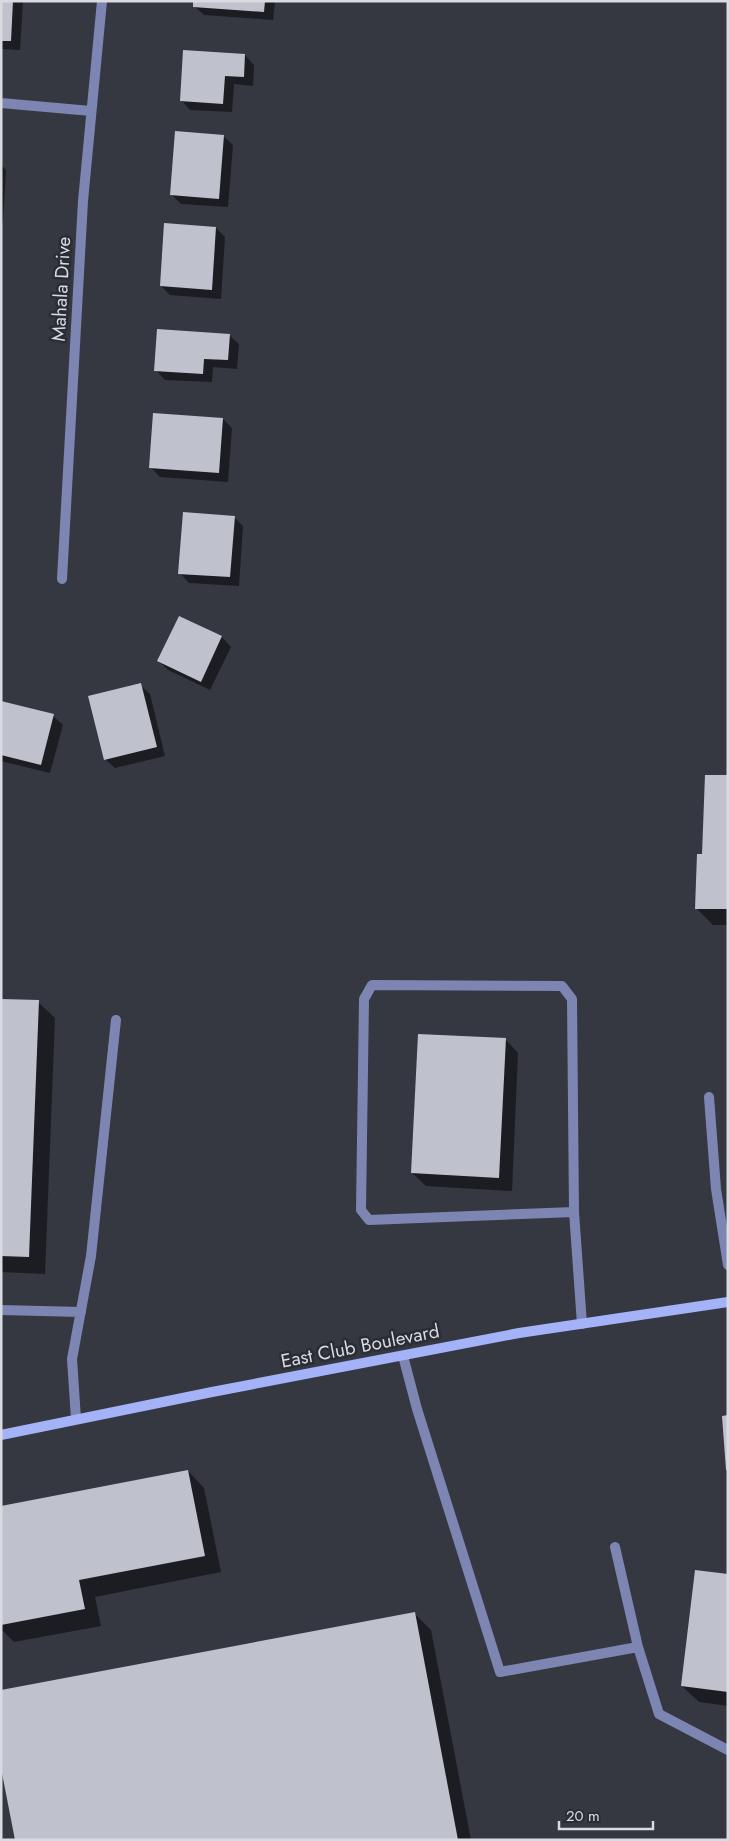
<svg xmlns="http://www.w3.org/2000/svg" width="729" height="1841" font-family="Jost,sans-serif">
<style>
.shadow{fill:#0007}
.building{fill:#bfc2cd}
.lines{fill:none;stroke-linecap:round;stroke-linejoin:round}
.lane{stroke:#7d86b2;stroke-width:10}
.street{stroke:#7d86b2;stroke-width:10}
.secondary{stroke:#a4b2f8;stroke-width:10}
.labels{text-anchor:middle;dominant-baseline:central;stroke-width:5;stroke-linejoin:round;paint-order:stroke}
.street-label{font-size:19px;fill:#dadbe1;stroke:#2b2d36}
</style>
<rect width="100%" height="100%" fill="#353741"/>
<path class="shadow" d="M1,1H23L20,50L1,49Z
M195,1H275L273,20L204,15L194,6Z
M245,55L254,65L253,86L234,84L232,112L190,110L181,100Z
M223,136L233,145L228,207L181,204L172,195Z
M1,165L6,170L3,223H1Z
M216,228L225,237L221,299L170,295L161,286Z
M229,335L239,344L237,369L213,367L212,382L165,380L156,370Z
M223,419L232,428L228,482L160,477L151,468Z
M234,517L243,526L239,586L189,583L180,573Z
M180,618L222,637L231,647L210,690L168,670L159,661Z
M140,685L150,694L165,756L115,768L105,759Z
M1,702L53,716L63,725L50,773L1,761Z
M728,776V925H713L696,908L703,855Z
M1,1000L38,1002L55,1018L45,1274L1,1272Z
M505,1039L518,1053L512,1191L426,1186L412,1173Z
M188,1471L204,1488L221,1572L95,1597L101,1626L14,1642L1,1629V1507Z
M728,1576V1706L699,1702L682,1686Z
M414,1613L431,1630L471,1840H16Z"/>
<path class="building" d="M1,1H13L11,41H1Z
M193,1H265L264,12L193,7Z
M183,50L245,54L244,77L225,76L223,104L180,101Z
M175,131L224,135L219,199L170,195Z
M164,223L216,227L212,290L160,286Z
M157,329L230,334L228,360L204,359L203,374L154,371Z
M153,413L223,418L219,473L149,468Z
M183,512L235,516L230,577L178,574Z
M179,616L222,636L201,682L157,661Z
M141,683L157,747L104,760L88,696Z
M1,701L54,714L41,765L1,755Z
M705,775H728V909H695L697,854H702Z
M1,999L39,1000L29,1257L1,1256Z
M418,1034L506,1038L499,1178L411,1173Z
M728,1415V1470H726L722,1416Z
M188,1470L205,1556L79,1580L85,1609L1,1625V1506Z
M695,1570L728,1574V1692L681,1686Z
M415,1612L458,1840H15L1,1768V1690Z"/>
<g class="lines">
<path class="lane" d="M709,1097L716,1189L728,1265
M574,1212L369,1220L361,1210L364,999L372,985L562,986L572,999L574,1212L582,1324
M1,1310L81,1312
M403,1356L417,1409L500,1672L638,1647L615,1547
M76,1419L72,1359L91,1256L116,1020
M638,1647L659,1714L728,1750"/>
<path class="street" d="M1,103L91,111
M62,579L83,201L102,1"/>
<path class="secondary" d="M1,1435L212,1392L519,1333L728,1302"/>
</g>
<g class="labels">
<g class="street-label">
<text transform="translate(61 289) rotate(-87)">Mahala Drive</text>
<text transform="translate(360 1346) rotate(-11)">East Club Boulevard</text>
</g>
</g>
<rect width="729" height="1841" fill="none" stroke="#dadbe1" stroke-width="5"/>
<path d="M559 1821v8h94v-8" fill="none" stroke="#dadbe1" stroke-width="2.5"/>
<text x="566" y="1821" font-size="15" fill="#dadbe1" stroke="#2b2d36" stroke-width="4" paint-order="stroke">20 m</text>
</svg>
